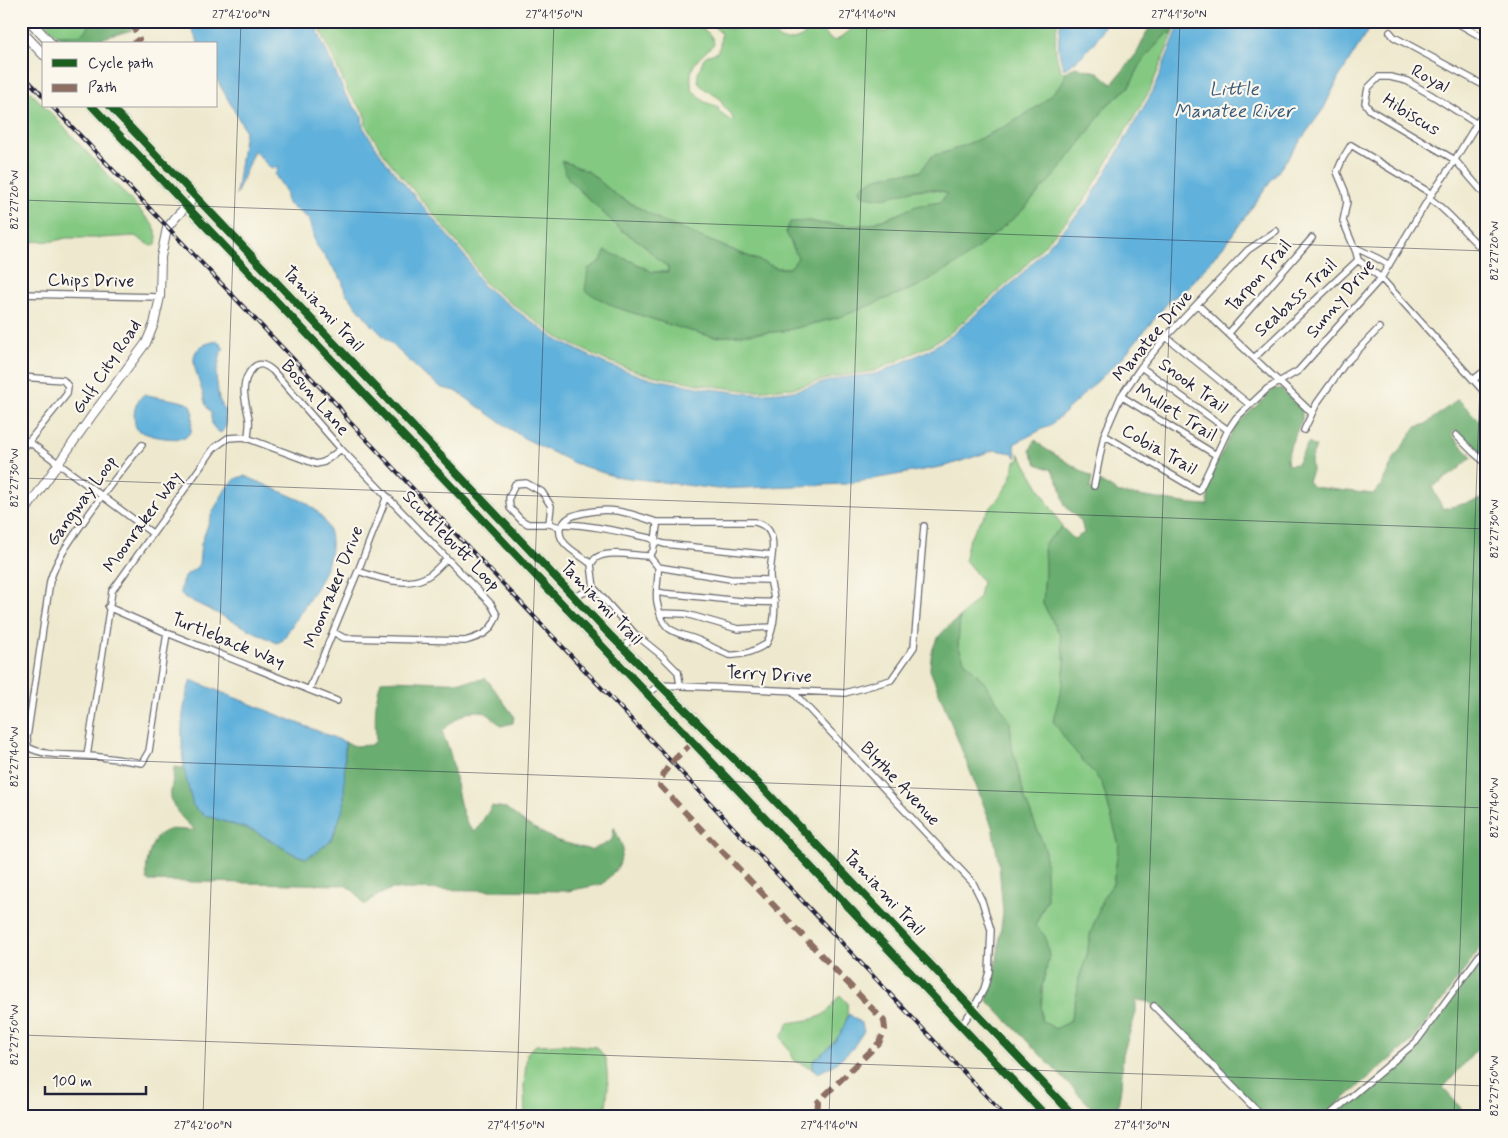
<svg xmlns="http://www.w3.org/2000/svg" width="1508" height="1138" font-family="Mynerve,sans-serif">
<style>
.green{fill:#84c982;stroke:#53765e}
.forest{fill:#6bad70;stroke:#466856}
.water{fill:#60b1db;stroke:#416a8b}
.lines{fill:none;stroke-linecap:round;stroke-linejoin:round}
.street-casing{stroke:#69686e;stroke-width:8}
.secondary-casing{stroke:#69686e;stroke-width:10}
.primary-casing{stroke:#69686e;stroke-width:11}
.street{stroke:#fff;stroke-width:5.5}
.secondary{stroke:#fff;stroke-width:8}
.primary{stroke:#fff;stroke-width:9}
.rail-casing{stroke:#22223b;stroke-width:4}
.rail{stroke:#fbf7ec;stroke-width:2;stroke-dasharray:5.5;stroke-linecap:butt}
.quiet{stroke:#8d6e63;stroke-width:6;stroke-dasharray:12 6;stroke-linecap:butt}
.cycleway-casing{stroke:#fbf7ec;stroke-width:11}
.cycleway{stroke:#1b5e20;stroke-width:8}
.ticks{fill:none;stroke:#22223b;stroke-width:1;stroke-opacity:0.45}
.labels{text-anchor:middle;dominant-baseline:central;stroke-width:4.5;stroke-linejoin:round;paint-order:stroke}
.street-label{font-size:18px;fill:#22223b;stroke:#fbf7ec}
.water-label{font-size:19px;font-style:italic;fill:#3b5b7b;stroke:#fbf7ec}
.neatline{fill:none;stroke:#22223b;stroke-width:2}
.ticks-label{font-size:12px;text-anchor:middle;fill:#22223b}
</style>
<rect width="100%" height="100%" fill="#fbf7ec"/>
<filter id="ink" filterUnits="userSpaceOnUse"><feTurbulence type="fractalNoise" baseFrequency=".02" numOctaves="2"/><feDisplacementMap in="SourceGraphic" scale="10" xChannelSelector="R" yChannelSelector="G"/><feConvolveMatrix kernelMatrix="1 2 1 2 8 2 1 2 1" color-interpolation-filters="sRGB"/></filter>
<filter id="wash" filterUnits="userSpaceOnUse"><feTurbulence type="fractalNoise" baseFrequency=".0096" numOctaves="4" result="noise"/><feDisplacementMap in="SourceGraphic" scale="20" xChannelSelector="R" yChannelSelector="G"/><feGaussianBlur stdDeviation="1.12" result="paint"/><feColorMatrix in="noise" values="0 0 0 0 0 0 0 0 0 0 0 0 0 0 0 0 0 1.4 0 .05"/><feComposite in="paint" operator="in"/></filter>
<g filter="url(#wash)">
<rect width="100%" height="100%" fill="#eee9ce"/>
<path class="green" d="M43,21H88L89,27L80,35H56Z
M319,21H674L676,25C682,27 684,24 689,24C699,25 713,33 714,44C698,60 687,64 692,90L705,102L718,107L719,112L731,121H733C732,114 730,112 725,108C722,105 722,101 719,98C705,88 691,86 701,66C702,63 703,58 706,56C710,54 714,54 717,52L720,46L721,33L708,21H715L727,28L732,29L751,23L776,21C771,40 782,45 799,38C805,36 810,30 815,26H819L829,38L835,41C842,38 846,33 852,29C861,22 875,31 885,32L894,26L906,28L915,27L916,24L914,21H1058C1054,37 1054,58 1062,72L1067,71L1062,84L1040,105L1010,124L977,140L950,151L932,156L920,172L898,173L877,198C902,193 922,185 948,193L941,202L916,206L898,214L871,224L853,226L824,224L809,221L786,232L798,258L790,268H777L666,223L616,195L589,172L569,180L621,230L643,244L657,259L668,267V272H652L631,261L615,307L683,329L714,337L784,331L839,317L916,287L963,260L1021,212L1059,170L1087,134L1106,106L1129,87L1143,60L1168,32L1173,34L1150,90L1084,202L1017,275L949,334L927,347L875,371L839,376L793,388L751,391L704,385L645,374L607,361L557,337L484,283L470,258L388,160L366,126L365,114L349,94L321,31Z
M786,21H803L797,32L779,34C780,28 786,27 786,21Z
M21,82L65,128L154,226L157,236L156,245H149L135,236L102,238H66L54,241L21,242Z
M1019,453L1062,527L1044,544L1045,569L1043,604L1060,635L1065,663L1063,681L1068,743L1102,783L1119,845L1113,884L1103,898L1090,935L1087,955L1079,978L1077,994L1070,1022L1055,1029L1041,1020L1042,987L1049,956L1045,936L1035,926L1047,899L1045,849L1025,799L1012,747L1010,721L984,682L964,660L958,645L960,617L979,597L982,581L965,560C966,527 996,508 1010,480C1013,474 1014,467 1015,461H1018L1020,460Z
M840,995L847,1002C851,1029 832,1046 813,1061V1069L795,1061L781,1037L789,1023C804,1020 819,1021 830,1009C834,1004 835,1000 840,995Z
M562,1044L597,1047L606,1059L608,1087L605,1117H525L524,1085L527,1053L536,1045Z"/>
<path class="forest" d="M88,21H127L132,30L82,44H65L56,35H80L89,27Z
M1156,21H1178L1173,34L1168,32L1143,60L1129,87L1106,106L1087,134L1059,170L1021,212L963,260L916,287L840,317L784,331L714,337L683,329L615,307L585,291L588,269L601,261L605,251L631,261L652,272H668V267L657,259L643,244L621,230L569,180L561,161L571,164L589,172L616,195L666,223L777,268H790L798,258L786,232L790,222L809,221L824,224L853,226L871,224L898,214L916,206L941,202L947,193C917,182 906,196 878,198C873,198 867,196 862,195L860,189L873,179L898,173L920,172L932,156L950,151L977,140L1010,124L1040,105L1062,84L1067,71L1075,67L1098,72L1112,84L1137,53L1150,26Z
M1274,389H1281L1301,408L1302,413V420L1291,444L1287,458L1288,465L1297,464L1308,443L1316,447L1311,459L1312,471L1308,481L1313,487L1373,494L1380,487L1395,457L1416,427L1426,424L1458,399L1487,428V453L1480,454L1456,430L1451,434L1472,457L1455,472L1432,487L1443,509L1486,498L1487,939L1413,1040L1322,1117H1265L1150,1002L1136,1000V1013L1123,1054L1121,1088L1118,1106L1097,1113L987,1000L997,960L1003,912L999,865L992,826L930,670C931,642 938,634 960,617L958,645L964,660L984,682L1010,721L1012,747L1025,799L1045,849L1047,899L1035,925L1045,936L1049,956L1042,987L1041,1020L1055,1029L1070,1022L1077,994L1079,978L1087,955L1090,935L1103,898L1113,884L1119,845L1102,783L1068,743L1053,721L1063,681L1065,663L1060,635L1043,604L1045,569L1044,544L1062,527L1074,539L1084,533L1081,521L1065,506L1060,485L1052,470L1037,464L1030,451L1035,439L1044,448L1092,477L1090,489L1097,490L1099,481L1119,493L1191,504L1208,505V488L1214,469L1232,432L1237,424Z
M486,678L514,716L513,723L501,726C497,722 493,718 489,715C472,703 454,721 442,731C444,738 448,746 450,753C456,773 458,821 475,832L492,806L506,808L525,823L555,840L591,850L603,845L612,840L614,827L623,848L619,866L603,884L568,891L391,889L373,898L365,906L356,893L345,885L148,881C143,871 150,844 158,836C159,834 165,831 168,830C173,828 187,831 195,830C184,820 169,807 171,791C172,783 174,775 174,767L184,768L193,806L204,815L254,831L294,854L305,858L332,839L344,806L345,742L355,746L371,745L376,741C375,721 374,701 381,681C415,678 455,687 486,678Z
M1487,951V1038L1443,1088L1469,1117H1333L1420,1044Z"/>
<path class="water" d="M189,21H315L318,32L346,96L362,116L363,127L386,162L468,260L482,285L555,339L606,364L644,377L703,388L751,394L794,391L840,378L876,374L927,351L951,336L1019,277L1088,203L1153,91L1181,21H1374L1338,79L1324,108L1227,242L1186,290L1170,300L1122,358L1052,424L1014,444L1017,458L1013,453L995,450L946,466L845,484L718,489L613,476L574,463L522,437L456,391L442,388L423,374L372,325L345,292L342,280L315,243L309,219L287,203L285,190L275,175L279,166L271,169L254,150L236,195L245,130L216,78V44H198Z
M1061,21H1106C1099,41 1081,59 1064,69C1057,55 1058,36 1061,21Z
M218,341L224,349L221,352L216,376L219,399L224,409L226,426L221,433C212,429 211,423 211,413C202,401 206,400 201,388C193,363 185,346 218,341Z
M145,394C159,399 177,398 191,405L193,411L191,432L185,438C169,440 151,437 137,430C132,418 133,402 145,394Z
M245,476L305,502C365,541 306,598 283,640L277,643L184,597L180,592L182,582L186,575L196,568L199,564L201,544L213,511L227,487L237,478Z
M191,680L345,742L344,806L332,839L317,852L306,858L294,854L254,831L204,815L193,806C190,793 186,781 184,768C180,738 181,708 191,680Z
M849,1014L862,1024L864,1031L852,1049L832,1066L818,1073L813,1069V1061C823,1053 835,1044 841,1032C844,1027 846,1020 849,1014Z"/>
</g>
<g filter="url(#ink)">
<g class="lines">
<g class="street-casing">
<path id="street" d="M1454,21L1487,40
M1390,32L1394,37L1487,87
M1487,136L1477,124L1433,96L1407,81L1390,77H1379L1368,88L1365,103L1370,110L1455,160L1487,197
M1432,194L1351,145L1343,158L1337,172L1345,191L1347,202L1343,221L1356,252L1358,260L1381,278L1487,395
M1429,198C1445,209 1456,222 1469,236C1476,243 1482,248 1487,257
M1354,247L1377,258L1389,265
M21,294L160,297
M1198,305L1312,413
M1229,333L1312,238
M1166,337L1250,405
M1254,358L1358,260
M1141,367L1228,430
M21,377L63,380L68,386L67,394L21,451
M1473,380L1487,369
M1121,396L1216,455
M1304,430L1317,403L1344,365L1379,328
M1104,435L1199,491L1228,430L1236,418L1267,389L1298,371L1381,278L1429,198L1451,166L1487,107
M1456,435L1474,453L1487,464
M248,439C248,432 250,426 249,419C246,401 238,384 253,368C260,361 267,366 273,371L341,449L491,604L497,615C491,633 482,636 465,641L344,638L333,632
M28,441L152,533
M142,445C120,472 99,499 79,528C67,545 56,561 50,581L27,737L28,747C45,757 68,754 87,756C105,757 124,760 142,763L149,751L167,633
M1094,486L1104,435L1121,396L1141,367L1166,337L1248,250L1276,231
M549,524L551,506L542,492L526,483L515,484L509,498L510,508L521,520L528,524H549L560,527
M563,524C568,516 575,515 583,513C612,506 629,513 656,522L657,526L655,541L664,544L772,555
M649,556L658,567C659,578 655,591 657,602C663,635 675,631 700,641C710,646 719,651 729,655C742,656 755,651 766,644C773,633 776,612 774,599C773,591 770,583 770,575C770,563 776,544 770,533C767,526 761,524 755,522H656
M658,567L730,579L770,580
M358,571C378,578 406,588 426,577C434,573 440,566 446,559
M594,588L635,634L623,648
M657,592C669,595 680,594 692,596C719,598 747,604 775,602
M574,597L594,588L591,564C593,562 594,559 596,558C608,550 636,556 649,556L653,551L655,541L650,538C621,532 593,525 563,524L560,527C557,546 579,553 591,564
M108,607L167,633L337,701
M660,613L686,614L738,629L772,627
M635,634L661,655L678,672L680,685
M309,690L358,571L387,496
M792,691L973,883L982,901L991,930L989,972L984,989L973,1009L961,1026
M648,694L659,685L845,693L891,680L914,647L924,526
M87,756L112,591L214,448L228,438L244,437L316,464L324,462L341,449
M1154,1006L1263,1117
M1327,1117L1416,1042L1487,945"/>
</g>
<g class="secondary-casing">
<path id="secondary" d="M21,517L93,414L146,343L154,324L160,297L161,257L167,228L176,217L196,196"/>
</g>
<g class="primary-casing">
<path id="primary" d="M30,21L51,44
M21,31L44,55
M92,106L1047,1117
M110,106L609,634L762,787L1075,1117"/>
</g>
<use href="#street" class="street"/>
<use href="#secondary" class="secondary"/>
<use href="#primary" class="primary"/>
<g class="rail-casing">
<path id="rail" d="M21,73L44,97
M52,106L339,407L348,420C568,651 787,885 1006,1117"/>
</g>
<use href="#rail" class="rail"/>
<path class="quiet" d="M131,21L139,39L133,44
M693,742C681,754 662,767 660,786L884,1021L885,1029L879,1043L818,1102L817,1117"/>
<g class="cycleway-casing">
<path id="cycleway" d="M92,106L1047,1117
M110,106L609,634L762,787L1075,1117"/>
</g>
<use href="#cycleway" class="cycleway"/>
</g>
</g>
<path class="ticks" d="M21,200L1487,251M21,478L1487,529M21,757L1487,808M21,1035L1487,1086M203,1117L241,21M516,1117L554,21M829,1117L867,21M1141,1117L1180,21M1454,1117L1487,185"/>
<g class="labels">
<g class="street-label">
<text transform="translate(1430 79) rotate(28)">Royal</text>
<text transform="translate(1411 115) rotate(32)">Hibiscus</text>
<text transform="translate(1259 276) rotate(-49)">Tarpon Trail</text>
<text transform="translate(91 281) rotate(1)">Chips Drive</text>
<text transform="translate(1296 298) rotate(-43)">Seabass Trail</text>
<text transform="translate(1341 299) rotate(-50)">Sunny Drive</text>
<text transform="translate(323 309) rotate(47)">Tamiami Trail</text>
<text transform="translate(1153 336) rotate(-50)">Manatee Drive</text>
<text transform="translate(107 367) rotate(-56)">Gulf City Road</text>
<text transform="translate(1193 386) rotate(36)">Snook Trail</text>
<text transform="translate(315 398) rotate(49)">Bosun Lane</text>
<text transform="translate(1176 413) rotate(32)">Mullet Trail</text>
<text transform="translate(1159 450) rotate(30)">Cobia Trail</text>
<text transform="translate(82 501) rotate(-54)">Gangway Loop</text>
<text transform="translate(143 522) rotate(-54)">Moonraker Way</text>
<text transform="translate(451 541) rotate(46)">Scuttlebutt Loop</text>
<text transform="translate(334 587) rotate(-68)">Moonraker Drive</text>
<text transform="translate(601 603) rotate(46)">Tamiami Trail</text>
<text transform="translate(228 641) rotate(22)">Turtleback Way</text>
<text transform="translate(769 675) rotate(3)">Terry Drive</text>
<text transform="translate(900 784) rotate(47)">Blythe Avenue</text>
<text transform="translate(884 893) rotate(47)">Tamiami Trail</text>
</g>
<g class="water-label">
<text x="1234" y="89">Little<tspan x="1234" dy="22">Manatee River</tspan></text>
</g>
</g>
<rect width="1508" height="1138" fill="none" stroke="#fbf7ec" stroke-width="55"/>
<rect x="42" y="42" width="175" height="65" fill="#fbf7ec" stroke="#a4a2a5"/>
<rect x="52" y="59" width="25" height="8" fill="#1b5e20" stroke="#a4a2a5"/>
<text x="88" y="68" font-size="15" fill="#22223b">Cycle path</text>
<rect x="52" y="84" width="25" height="8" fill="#8d6e63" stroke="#a4a2a5"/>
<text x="88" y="92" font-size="15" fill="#22223b">Path</text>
<path d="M45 1086v8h101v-8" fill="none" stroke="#22223b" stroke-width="2.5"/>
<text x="52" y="1086" font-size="15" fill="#22223b" stroke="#fbf7ec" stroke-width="4" paint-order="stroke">100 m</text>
<rect x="28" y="28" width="1452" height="1082" class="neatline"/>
<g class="ticks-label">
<text x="241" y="18">27°42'00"N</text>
<text x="554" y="18">27°41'50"N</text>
<text x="867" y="18">27°41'40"N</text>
<text x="1179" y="18">27°41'30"N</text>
<text transform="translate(14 200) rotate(-90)" y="4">82°27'20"W</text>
<text transform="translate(1494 251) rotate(-90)" y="4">82°27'20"W</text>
<text transform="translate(14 478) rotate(-90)" y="4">82°27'30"W</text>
<text transform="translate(1494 529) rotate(-90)" y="4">82°27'30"W</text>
<text transform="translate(14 757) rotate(-90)" y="4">82°27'40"W</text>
<text transform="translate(1494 808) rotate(-90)" y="4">82°27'40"W</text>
<text transform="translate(14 1035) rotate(-90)" y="4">82°27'50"W</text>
<text transform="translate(1494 1086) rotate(-90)" y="4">82°27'50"W</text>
<text x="203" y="1129">27°42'00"N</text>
<text x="516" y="1129">27°41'50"N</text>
<text x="829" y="1129">27°41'40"N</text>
<text x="1142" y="1129">27°41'30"N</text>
</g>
</svg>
